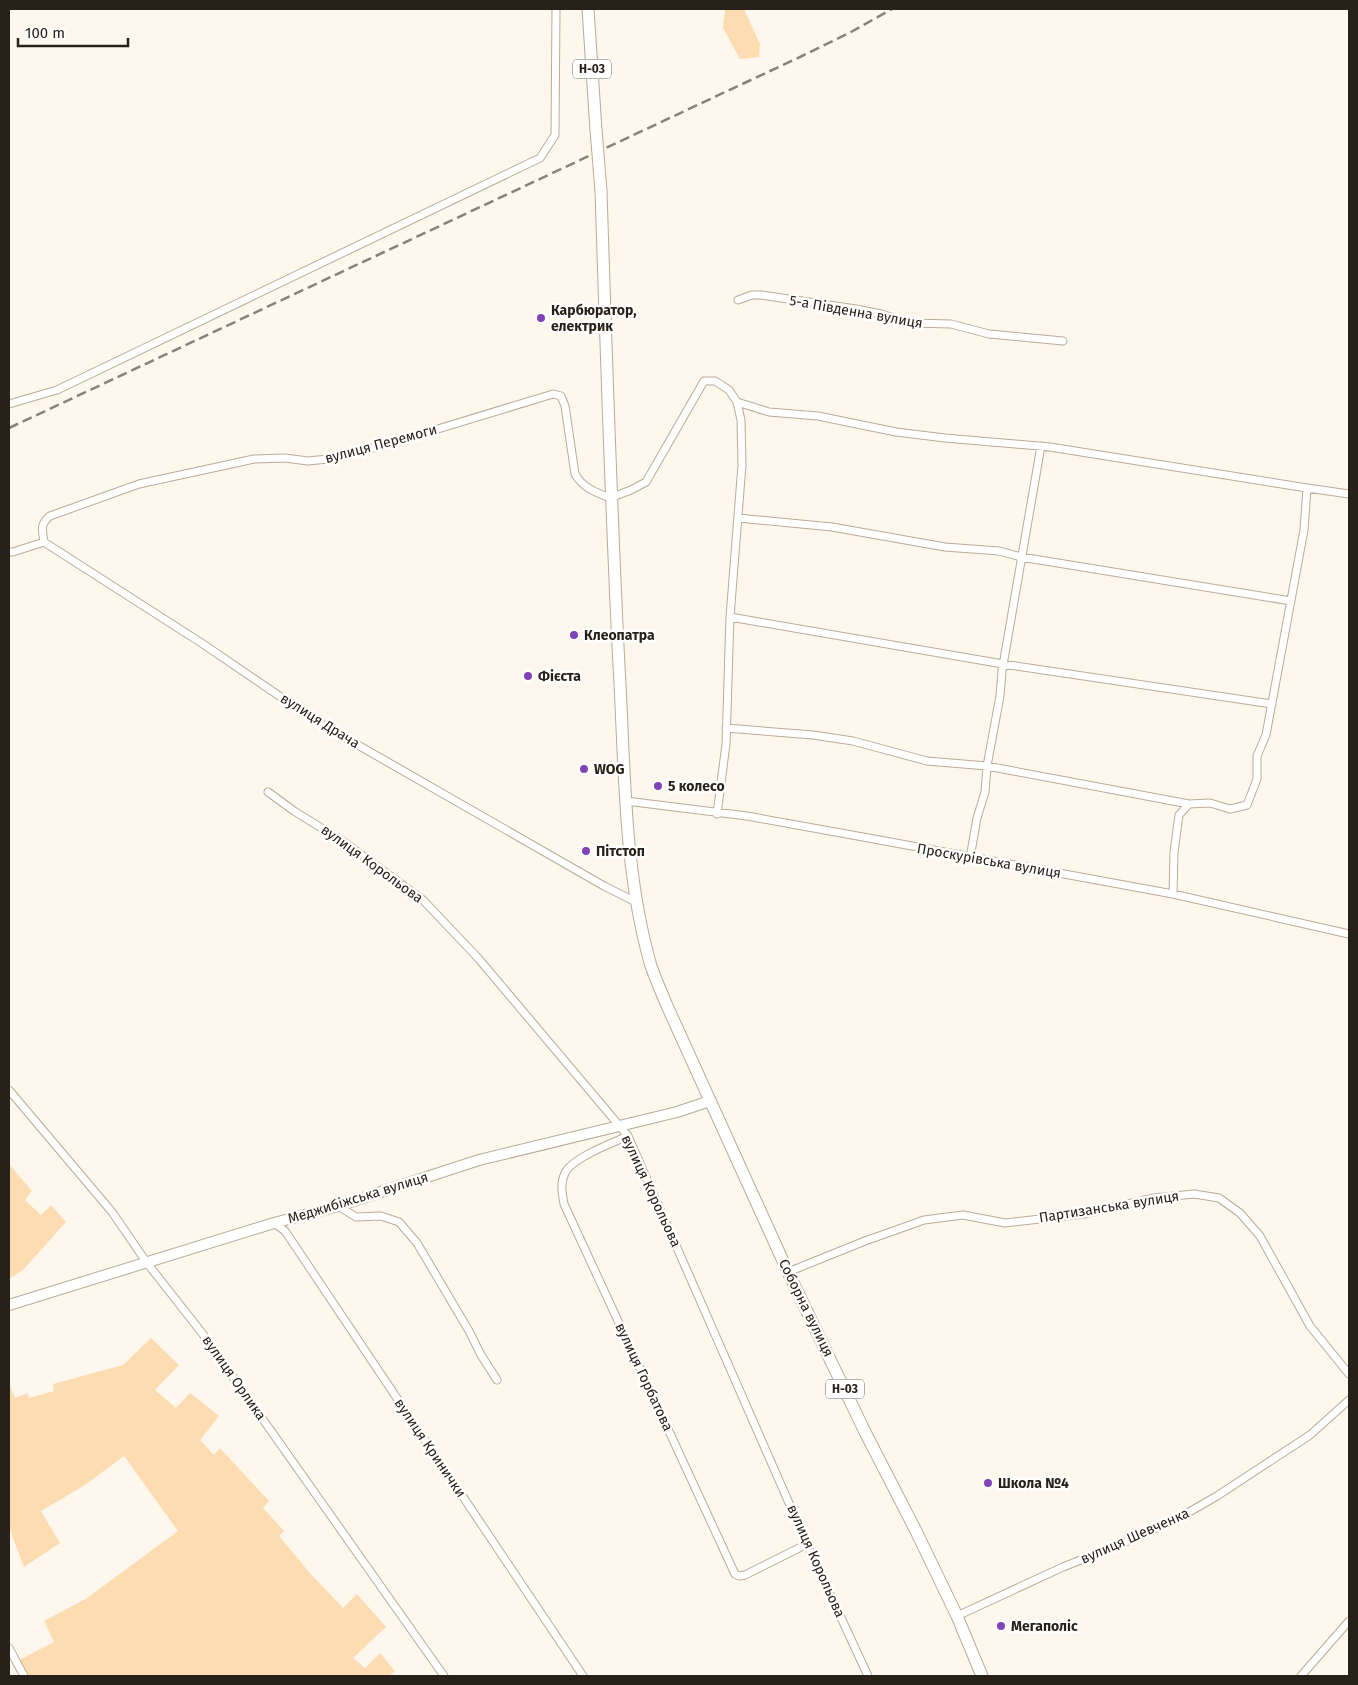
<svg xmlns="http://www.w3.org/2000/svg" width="1358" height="1685" font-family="'Fira Sans',sans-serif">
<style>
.green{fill:#fddcb2}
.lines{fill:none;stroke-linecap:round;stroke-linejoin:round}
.minor-casing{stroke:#bbab96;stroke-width:9}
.secondary-casing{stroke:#bbab96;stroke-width:12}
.primary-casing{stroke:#bbab96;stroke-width:13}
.minor{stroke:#fff;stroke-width:7}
.secondary{stroke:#fff;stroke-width:10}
.primary{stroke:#fff;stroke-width:11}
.rail{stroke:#89827a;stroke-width:2.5;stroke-dasharray:10 5;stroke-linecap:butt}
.primary-bridge-casing{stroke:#bbab96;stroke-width:13;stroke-linecap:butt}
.primary-bridge{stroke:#fff;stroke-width:11}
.poi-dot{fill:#8042b8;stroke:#fff;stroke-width:2}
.labels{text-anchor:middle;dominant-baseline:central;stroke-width:5;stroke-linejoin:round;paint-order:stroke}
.shield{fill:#fff;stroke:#68645e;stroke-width:1}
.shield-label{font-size:12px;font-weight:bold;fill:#272119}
.poi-label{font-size:14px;font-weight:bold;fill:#272119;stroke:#fff;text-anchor:start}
.street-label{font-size:14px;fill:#272119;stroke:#fff}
</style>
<rect width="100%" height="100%" fill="#fef7ee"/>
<path class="green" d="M725,9H744L760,44L759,57L740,59L723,28Z
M9,1164L32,1191L25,1200L41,1215L51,1205L66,1222L23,1270L9,1279Z
M151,1338L179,1365L155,1390L176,1408L190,1393L219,1416L200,1440L214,1455L220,1448L269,1501L263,1508L284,1531L279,1536L309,1572L343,1608L357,1594L386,1627L353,1658L365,1668L380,1653L395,1671L389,1676H28L20,1662L21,1659L54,1642L44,1621L87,1598L178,1531L124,1456L85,1485L41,1511L60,1543L24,1567L9,1528L10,1522L9,1519V1384L15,1398L28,1393L29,1398L54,1391L53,1384L123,1365Z"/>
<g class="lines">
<g class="minor-casing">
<path id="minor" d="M738,300L752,295H761L856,309L881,314L911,323L951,324L989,334L1063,341
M737,402L769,412L818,416L896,432L945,438L1050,447L1307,488
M9,404L57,390L540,158L555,135L556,9
M738,518L832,527L945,547L999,551L1021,557L1291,601
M44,542C42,530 40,524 50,516L139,484L254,459L285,458L308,461L328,459L348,453L382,446L553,394L561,396L565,406L575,474C583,488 595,492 610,498L631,490L646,482L704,381H715L729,390L737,402L741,420L742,465L730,617L726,744L717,814
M9,552H13L44,542L203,644L316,721L604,886L638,903
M730,617L1003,664L1272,704
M726,728L813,735L853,741L927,761L987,766L1189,804
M268,792L294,811L341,840L423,900L478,958L628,1136L807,1544L868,1676
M626,801L747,816L874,839L1173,894L1349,934
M970,858L977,818L985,792L987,766L1000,696L1002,671L1041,446
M1173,894L1174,852L1179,815L1189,804L1210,803L1230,809L1247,805L1257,779V756L1266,735L1304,530L1307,488L1349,494
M9,1090L112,1212L147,1263L202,1333L444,1676
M628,1136C612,1143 572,1158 565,1173C560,1183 562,1193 564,1204L735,1574L739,1576L745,1575L807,1544
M338,1206L356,1217L381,1216L399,1222L417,1243L469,1331L481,1355L497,1380
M274,1223L285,1231L583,1676
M788,1272L865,1241L924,1220L963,1215L1005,1223L1084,1214L1154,1198L1194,1194L1219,1198L1240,1213L1260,1236L1310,1326L1349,1374
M957,1616L1063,1567L1128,1541L1177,1519L1217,1496L1310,1435L1349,1400
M9,1648L24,1676
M1301,1676L1349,1621"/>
</g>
<g class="secondary-casing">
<path id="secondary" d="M9,1305L274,1223L338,1206L479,1160L677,1112L710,1101"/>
</g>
<g class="primary-casing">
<path id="primary" d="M588,9L596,130
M601,191C606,350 611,508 619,666C625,766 623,869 651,966C656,980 662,994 668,1008L788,1272L865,1432L916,1531L957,1616L982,1676"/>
</g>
<use href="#minor" class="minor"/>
<use href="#secondary" class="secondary"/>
<use href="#primary" class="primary"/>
<path class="rail" d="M9,428L802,56L851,32L892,9"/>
<g class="primary-bridge-casing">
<path id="primary-bridge" d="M596,130L601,191"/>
</g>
<use href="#primary-bridge" class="primary-bridge"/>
</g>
<g class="poi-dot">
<circle cx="541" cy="318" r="5"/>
<circle cx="574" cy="635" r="5"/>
<circle cx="528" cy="676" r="5"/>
<circle cx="584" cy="769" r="5"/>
<circle cx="658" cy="786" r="5"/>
<circle cx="586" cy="851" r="5"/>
<circle cx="988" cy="1483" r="5"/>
<circle cx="1001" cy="1626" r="5"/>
</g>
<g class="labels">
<g class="shield">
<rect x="573" y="59.5" width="38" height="19" rx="4"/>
<rect x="826" y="1379.5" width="38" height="19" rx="4"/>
</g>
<g class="shield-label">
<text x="592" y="69">Н-03</text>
<text x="845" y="1389">Н-03</text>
</g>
<g class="poi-label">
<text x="551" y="310">Карбюратор,<tspan x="551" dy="16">електрик</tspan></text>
<text x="584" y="635">Клеопатра</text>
<text x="538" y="676">Фієста</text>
<text x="594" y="769">WOG</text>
<text x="668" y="786">5 колесо</text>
<text x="596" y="851">Пітстоп</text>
<text x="998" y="1483">Школа №4</text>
<text x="1011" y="1626">Мегаполіс</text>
</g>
<g class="street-label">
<text transform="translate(856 312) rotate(10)">5-а Південна вулиця</text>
<text transform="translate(381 444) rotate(-15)">вулиця Перемоги</text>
<text transform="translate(320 721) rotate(32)">вулиця Драча</text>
<text transform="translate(989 861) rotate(10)">Проскурівська вулиця</text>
<text transform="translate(372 864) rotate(36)">вулиця Корольова</text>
<text transform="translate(651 1191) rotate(65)">вулиця Корольова</text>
<text transform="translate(358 1198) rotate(-17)">Меджибіжська вулиця</text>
<text transform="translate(1109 1207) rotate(-9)">Партизанська вулиця</text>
<text transform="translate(806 1308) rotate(64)">Соборна вулиця</text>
<text transform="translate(644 1377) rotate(65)">вулиця Горбатова</text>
<text transform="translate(234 1378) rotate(55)">вулиця Орлика</text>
<text transform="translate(430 1448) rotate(56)">вулиця Кринички</text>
<text transform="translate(1135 1536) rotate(-24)">вулиця Шевченка</text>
<text transform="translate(816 1561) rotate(66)">вулиця Корольова</text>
</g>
</g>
<rect width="1358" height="1685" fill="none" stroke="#272119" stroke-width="20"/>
<path d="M18 38v8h110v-8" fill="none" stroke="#272119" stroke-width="2.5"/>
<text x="25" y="38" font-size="15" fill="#272119" stroke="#ffffff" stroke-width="4" paint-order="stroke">100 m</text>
</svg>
